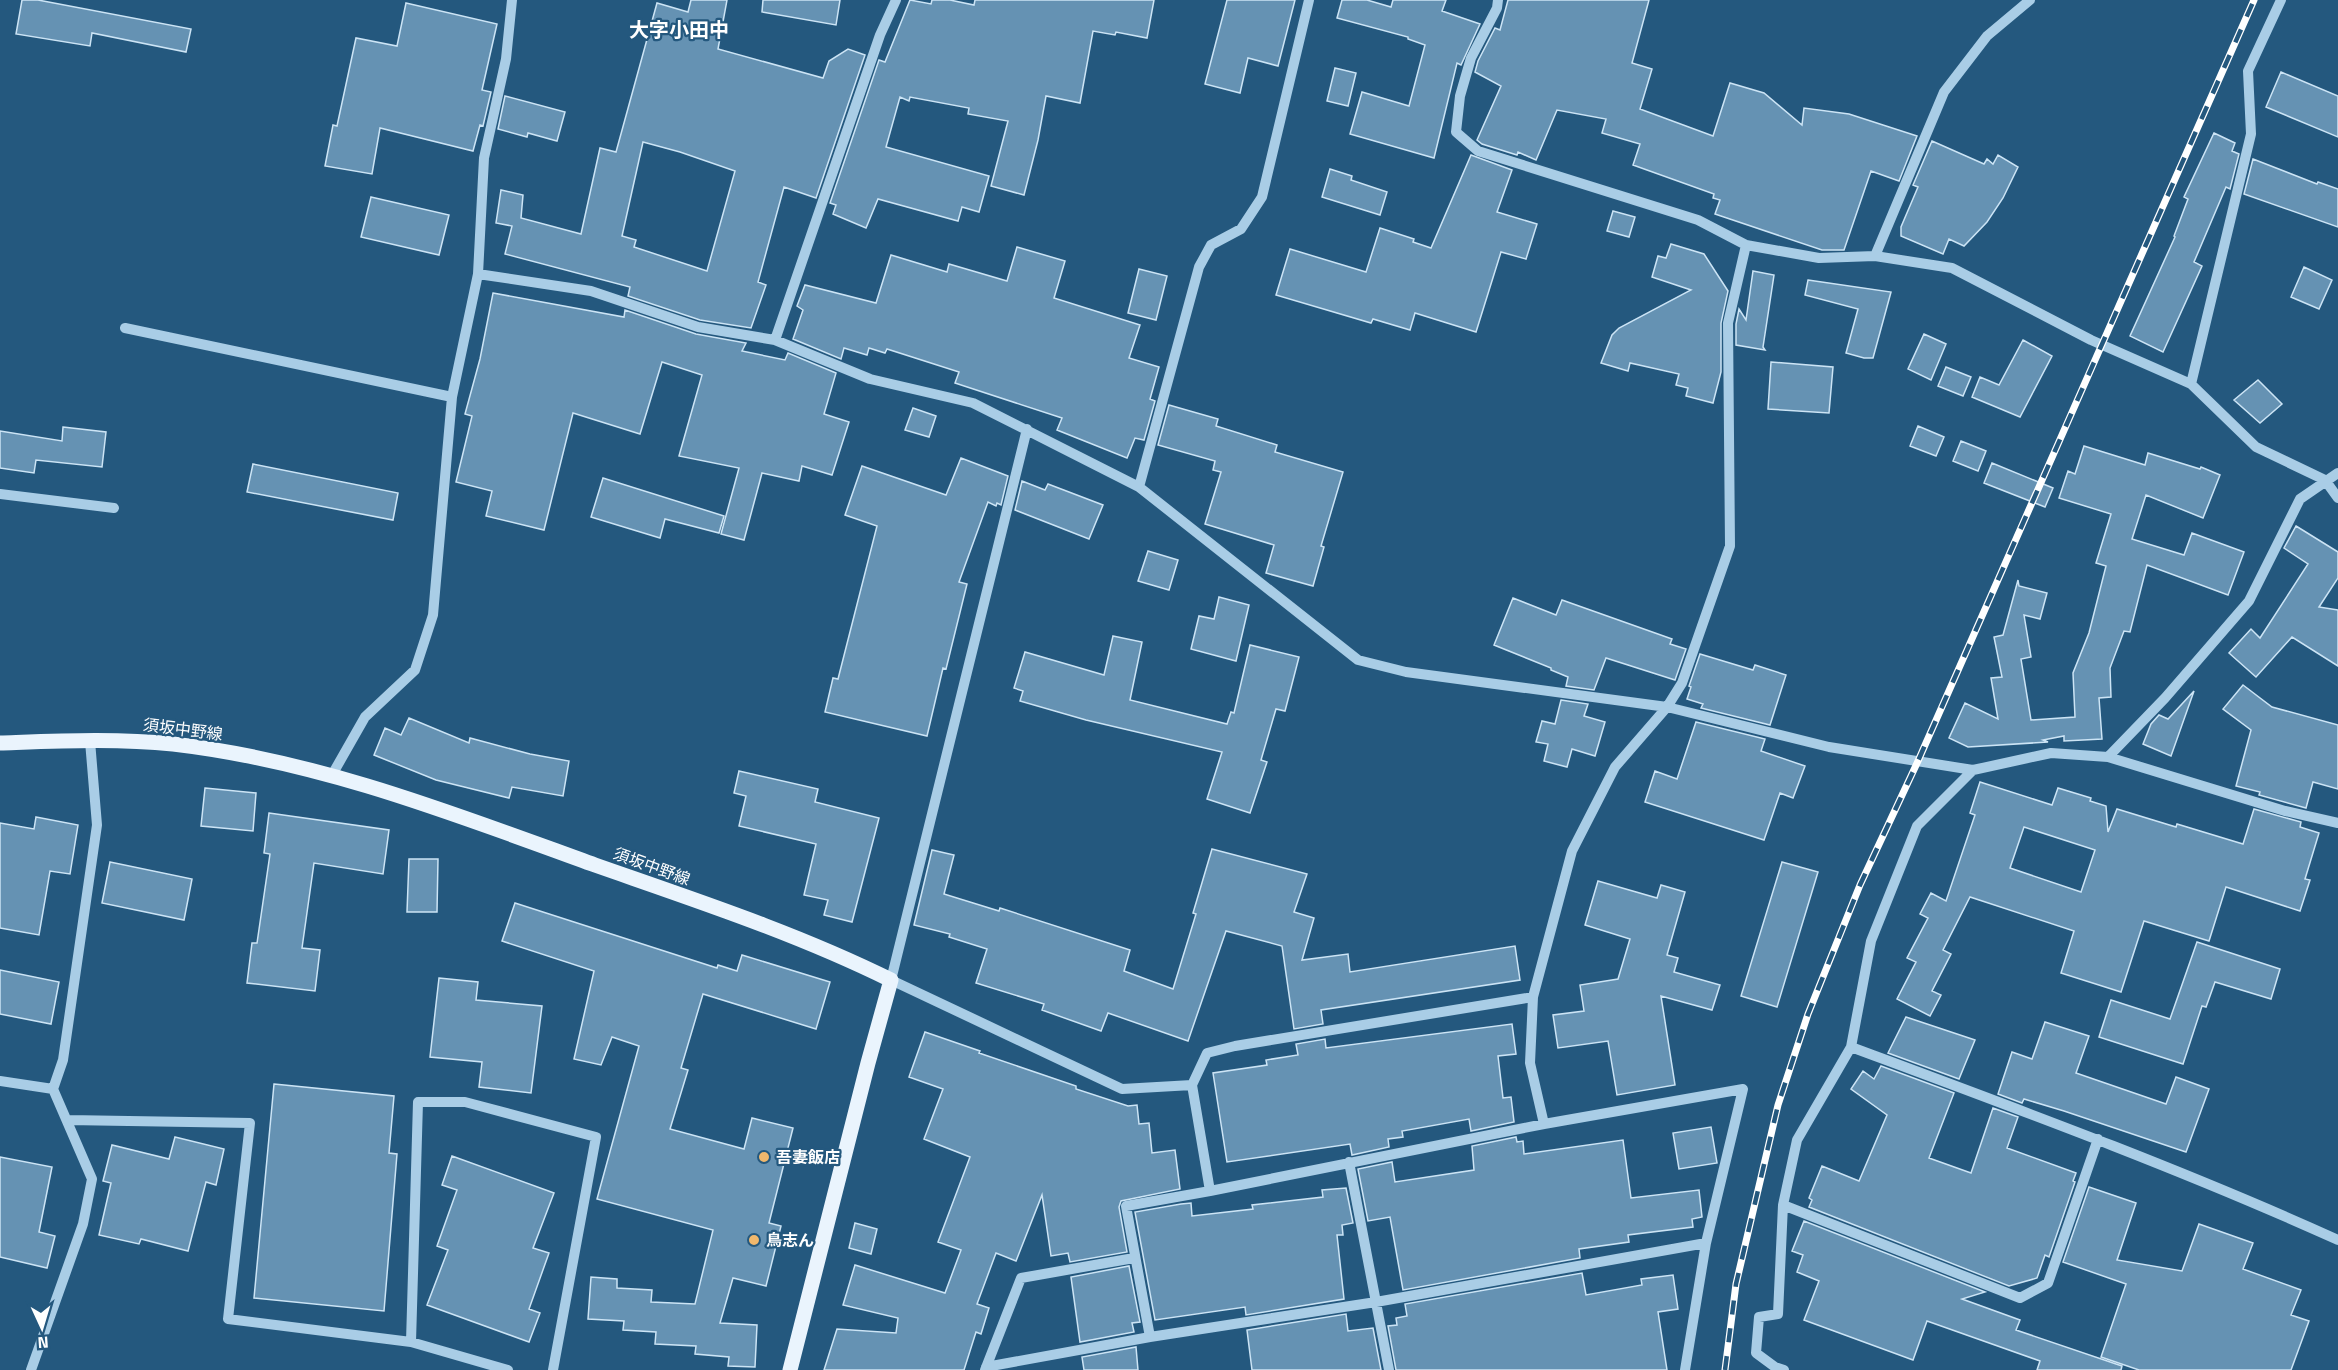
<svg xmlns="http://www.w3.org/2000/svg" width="2338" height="1370" font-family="'Titillium Web','Noto Sans JP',sans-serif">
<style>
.building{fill:#6592b3;stroke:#cce4f5;stroke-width:1.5;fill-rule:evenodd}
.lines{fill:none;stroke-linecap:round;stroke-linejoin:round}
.minor{stroke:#a9cde6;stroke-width:10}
.major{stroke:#eaf4fd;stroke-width:15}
.rail-casing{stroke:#fff;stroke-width:7}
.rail{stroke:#24587e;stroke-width:4.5;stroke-dasharray:14;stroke-linecap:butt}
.poi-dot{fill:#f0b86d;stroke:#24587e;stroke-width:2}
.labels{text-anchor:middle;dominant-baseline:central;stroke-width:4.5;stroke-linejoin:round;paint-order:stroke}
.street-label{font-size:16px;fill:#fff;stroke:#24587e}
.poi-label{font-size:16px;font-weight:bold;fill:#fff;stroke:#24587e;text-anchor:start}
.quarter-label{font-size:20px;font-weight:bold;fill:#fff;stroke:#24587e}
</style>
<rect width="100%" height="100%" fill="#24587e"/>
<path class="building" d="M22,0H38L191,29L186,52L92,33L90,46L16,34Z
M691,0H727L718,49L823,78L829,61L848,49L865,55L816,198L784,187L758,282L766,285L751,328L700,320L628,296L630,287L505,254L512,226L496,223L501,190L523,195L521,218L581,234L600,148L616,152L657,3L688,12ZM643,142L680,152L735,171L707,271L634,247L636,240L622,236Z
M763,0H840L836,25L762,12Z
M910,0L931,4L932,0H950L974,5L975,0H1154L1147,38L1116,32L1115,35L1093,31L1080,103L1046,96L1038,140L1024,195L991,186L1008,121L968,114L969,108L910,97L909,101L900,97L886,147L989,176L979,212L962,207L958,221L878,199L866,228L833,214L836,205L830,203L879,60L885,62Z
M1227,0H1295L1278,66L1248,58L1240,93L1205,84Z
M1342,0H1367L1391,7L1393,0H1446L1442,11L1480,24L1461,65L1457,63L1434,158L1350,134L1362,92L1409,106L1425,45L1408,39V37L1337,18Z
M1508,0H1649L1632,63L1652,69L1640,109L1713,136L1730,83L1764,93L1802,125L1804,108L1849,114L1917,136L1899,181L1871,171L1844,250H1822L1715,214L1720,200L1713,198L1714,194L1633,165L1640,144L1602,133L1606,119L1557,110L1536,160L1518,152L1517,155L1482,144L1477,140L1501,86L1475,72L1478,61L1495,28L1500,30Z
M406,3L497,24L482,90L491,92L483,126L480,125L473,151L380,128L372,174L325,166L333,125L337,126L356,38L397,46Z
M1335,68L1356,73L1348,106L1327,101Z
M2281,72L2338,96V137L2266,107Z
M505,96L565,112L557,141L528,133L527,137L498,129Z
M2214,133L2235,143L2232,151L2239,154L2230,189L2226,187L2194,262L2202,266L2163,352L2130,336L2175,237L2174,236L2188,199L2184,197Z
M1932,141L1984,164L1987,159L1993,164L1998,155L2018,167L2003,198L1987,222L1964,246L1949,239L1943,254L1901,236V227L1918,187L1913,185Z
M1471,155L1512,170L1497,212L1537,224L1526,259L1501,252L1476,332L1415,313L1410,330L1373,319L1371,323L1276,295L1290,249L1366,272L1380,228L1414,239L1413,242L1431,248Z
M2253,159L2317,184L2318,182L2338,189V227L2244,194Z
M1330,169L1352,176L1351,180L1387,192L1380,215L1322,197Z
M371,197L449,215L439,255L361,237Z
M1613,211L1635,217L1629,237L1607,231Z
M1671,244L1704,254L1728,291L1721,323V372L1713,403L1686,396L1688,388L1676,385L1679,374L1630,363L1628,371L1601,363L1612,335L1619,328L1691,290L1652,277L1658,256L1666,258Z
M1017,247L1065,261L1054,298L1140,325L1129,358L1159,367L1150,399L1155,401L1144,440L1135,438L1127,458L1057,430L1062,418L955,383L959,372L887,349L885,353L869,348L867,355L844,348L841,359L793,339L803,310L797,306L805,285L876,303L891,255L947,272L949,264L1007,281Z
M2304,267L2332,280L2319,309L2291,297Z
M1139,269L1167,276L1156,320L1128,313Z
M1753,271L1774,275L1763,347L1765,350L1736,345V324L1739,309L1746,320Z
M1808,280L1891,292L1873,358H1864L1846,353L1858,309L1805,295Z
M493,293L624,317L625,310L696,334L746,343L742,351L785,360L788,353L836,373L824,414L849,422L832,475L802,466L799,481L762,473L744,540L721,534L739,468L679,456L702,375L662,362L640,434L573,413L544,530L486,516L492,491L456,482L472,416L465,414L480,359Z
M1924,334L1946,344L1931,380L1908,369Z
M2023,340L2052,356L2020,417L1972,397L1980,377L1999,385Z
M1771,362L1833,367L1829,413L1768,409Z
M1946,367L1971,377L1963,396L1938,386Z
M2258,380L2282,404L2260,423L2234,400Z
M1169,405L1218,419L1216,426L1277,445L1275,452L1343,472L1321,546L1324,547L1313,586L1266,573L1274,545L1205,524L1221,472L1213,470L1215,461L1158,445Z
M913,408L936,416L929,437L905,430Z
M1918,426L1944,437L1936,456L1910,446Z
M63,427L106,432L102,467L36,460L34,473L0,468V431L62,441Z
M1961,441L1986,451L1978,471L1953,461Z
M2084,446L2145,465L2148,453L2200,469L2201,467L2220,475L2203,518L2146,495L2132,539L2184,555L2192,533L2244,552L2228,595L2147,565L2130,632L2124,631L2110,668L2111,697L2099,698L2102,739L2064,741V736L2043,740L2048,742L1968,747L1949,738L1965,703L1998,719L1991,678L2002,677L1994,637L2003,635L2018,580L2019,586L2047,593L2040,619L2024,615L2031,657L2021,659L2031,720L2075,717L2073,673L2089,633L2106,566L2096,563L2111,514L2059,498L2068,471L2075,474Z
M961,458L1008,476L1001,505L997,503L996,506L988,502L959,582L967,584L946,669L943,668L927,736L825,712L833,678L838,679L877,526L845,515L862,466L946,495Z
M1992,463L2053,488L2045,507L1984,483Z
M253,464L398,493L393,520L247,492Z
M603,478L724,516L719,533L665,519L660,538L591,517Z
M1022,481L1045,490L1048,484L1103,505L1089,539L1015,510Z
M2296,526L2338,552V578L2319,607L2338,610V666L2292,637L2256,677L2229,653L2251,629L2260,638L2308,564L2284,548Z
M1148,551L1178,560L1169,590L1138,581Z
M1219,597L1249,605L1236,661L1191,649L1199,616L1214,619Z
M1513,598L1556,615L1562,600L1672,639L1670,644L1686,649L1675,680L1606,658L1594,690L1566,686L1568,677L1551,670V668L1494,645Z
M1113,636L1142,642L1130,700L1227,724L1231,712L1234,713L1250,645L1299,657L1285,711L1276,709L1261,760L1267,762L1250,813L1207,799L1222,752L1086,720L1020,701L1023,691L1014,688L1025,652L1104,675Z
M1700,654L1753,670L1755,665L1786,675L1770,725L1701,708L1703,704L1687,699L1691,687L1689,686Z
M2243,685L2272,707L2338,725V789L2313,782L2306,808L2259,795L2260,792L2236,786L2251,730L2223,709Z
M2194,691L2171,756L2143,744L2151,724L2159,715L2168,719Z
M1561,700L1588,704L1584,716L1605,722L1595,756L1572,749L1567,767L1544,761L1548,744L1536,742L1542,721L1555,724Z
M409,718L469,743L470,738L530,754L569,761L563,796L512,787L509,798L436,780L374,755L385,728L401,735Z
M1696,722L1765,739L1761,751L1805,766L1793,798L1780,793L1764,840L1645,802L1655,771L1677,779Z
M739,771L818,789L815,802L879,818L852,922L824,915L828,900L804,895L816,844L739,826L746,796L734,793Z
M1980,782L2052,805L2058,788L2091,798L2090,801L2106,806L2108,832L2117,809L2176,827L2177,824L2243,844L2254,809L2301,822L2300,827L2319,833L2305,879L2310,880L2300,911L2226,887L2209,941L2144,921L2121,992L2061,973L2074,931L1970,897L1943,950L1951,954L1932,991L1941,995L1930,1016L1897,999L1916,962L1907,958L1928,918L1920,914L1931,893L1946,901L1975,815L1970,813ZM2024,827L2095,850L2081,892L2010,868Z
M205,788L256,793L253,831L201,826Z
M269,813L389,830L383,874L314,863L302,948L320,950L315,991L247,983L252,943H257L270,854L264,853Z
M36,817L78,825L70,874L50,871L39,935L0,928V823L34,829Z
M1212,849L1307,874L1294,912L1314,918L1302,960L1348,954L1350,972L1515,946L1520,980L1321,1010L1323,1024L1294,1029L1282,946L1226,931L1188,1041L1108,1013L1101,1031L1042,1010L1044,1004L976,983L987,949L949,937L950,934L914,925L932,850L954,855L944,894L999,911L1000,908L1130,950L1124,971L1173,989L1196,914L1193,913Z
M409,859H438L437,912H407Z
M110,862L192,879L184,920L102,903Z
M1782,862L1818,872L1777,1007L1741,996Z
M1598,881L1657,898L1661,885L1685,892L1667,955L1678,958L1674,972L1720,985L1712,1010L1661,996L1675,1085L1617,1095L1608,1041L1558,1048L1553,1015L1584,1011L1580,985L1618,979L1630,939L1585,925Z
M515,903L717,968L718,965L737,971L742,955L830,982L816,1029L703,994L681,1068L688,1070L670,1129L744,1149L752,1118L793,1128L769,1223L781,1226L766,1286L733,1278L720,1323L757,1325L755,1367L728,1366L729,1357L695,1354L696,1346L655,1344L656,1332L623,1330L624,1321L588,1319L591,1277L617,1279V1288L652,1290L651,1302L695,1304L713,1230L597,1199L639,1046L612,1037L601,1065L574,1059L594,971L502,941Z
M2197,942L2280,969L2271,999L2215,982L2206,1007L2202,1006L2183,1064L2099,1037L2111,1000L2170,1019Z
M0,970L59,982L51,1024L0,1014Z
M439,978L478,982L476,1000L542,1006L531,1093L479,1087L482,1062L430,1057Z
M1906,1017L1975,1040L1959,1079L1888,1053Z
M2045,1022L2089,1036L2076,1073L2166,1104L2176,1077L2209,1089L2186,1152L2064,1111L2024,1099L2022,1103L1998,1094L2012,1052L2032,1059Z
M1512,1024L1516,1054L1498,1056L1503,1098L1511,1097L1514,1122L1471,1131L1469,1119L1402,1131L1403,1137L1388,1139L1389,1147L1352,1155L1350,1144L1227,1162L1213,1073L1267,1065L1266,1060L1298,1055L1296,1044L1325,1039L1326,1048Z
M925,1032L980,1051L979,1053L1076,1086V1089L1128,1106L1137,1105L1139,1124L1149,1123L1152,1153L1175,1150L1180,1189L1121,1201L1119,1207L1127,1252L1070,1262L1068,1253L1051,1256L1042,1195L1016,1261L996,1253L977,1304L989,1308L981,1334L976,1332L964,1370H824L837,1329L896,1333L898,1318L843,1305L855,1265L945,1293L961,1250L938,1242L970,1157L924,1139L943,1089L909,1077Z
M1881,1066L1954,1093L1929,1158L1971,1173L1993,1108L2018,1117L2007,1148L2076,1173L2073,1181L2075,1182L2049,1257L2045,1255L2037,1278L2009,1286L1809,1207L1812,1200L1809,1198L1822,1166L1859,1181L1887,1115L1851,1089L1863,1071L1874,1079Z
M274,1084L394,1096L389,1153L397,1154L384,1311L254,1298Z
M1711,1127L1717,1163L1679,1169L1673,1133Z
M175,1137L224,1149L216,1185L206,1182L188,1251L141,1239L139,1244L99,1235L111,1183L103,1181L112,1145L169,1159Z
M1516,1137L1517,1142L1523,1141L1524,1154L1623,1140L1631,1198L1699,1190L1702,1217L1692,1219L1693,1227L1628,1235L1629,1242L1579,1249L1580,1258L1403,1290L1390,1217L1368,1221L1358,1169L1392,1162L1395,1182L1474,1170L1472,1146Z
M452,1156L554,1193L533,1248L549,1253L529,1309L540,1313L529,1342L427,1305L448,1250L437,1246L457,1190L442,1185Z
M0,1157L52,1167L39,1232L55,1236L47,1268L0,1257Z
M2089,1187L2136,1203L2117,1260L2182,1271L2199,1224L2253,1243L2243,1269L2301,1290L2291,1315L2309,1321L2291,1370H2139L2101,1357L2126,1284L2063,1262Z
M1346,1188L1353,1223L1342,1225L1343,1235H1337L1344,1299L1246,1315L1245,1307L1155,1320L1135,1212L1181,1204L1191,1203L1192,1216L1253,1209L1252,1205L1323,1197L1322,1190Z
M1804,1221L1985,1292L1962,1299L2020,1320L2016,1330L2122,1366L2121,1370H2037L2040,1361L1927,1321L1913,1360L1804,1320L1819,1281L1797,1272L1803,1255L1792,1251Z
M855,1223L877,1229L871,1254L849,1248Z
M1129,1266L1140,1322L1132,1323L1134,1332L1080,1342L1071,1277Z
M1582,1273L1586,1295L1642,1285L1641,1279L1673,1275L1678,1309L1658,1312L1667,1370H1396L1388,1326L1397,1325L1396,1318L1407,1316L1405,1304Z
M1346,1314L1348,1331L1373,1328L1381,1370H1252L1247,1330Z
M1136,1347L1138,1370H1084L1082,1357Z"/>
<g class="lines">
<path class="minor" d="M1498,0L1497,8L1471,58L1460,96L1456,132L1478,151L1698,220L1746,245L1819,258L1875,256L1952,268L2091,340L2191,384L2256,447L2325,480L2338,498
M1875,256L1944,92L1987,36L2030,0
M478,274L591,291L698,327L775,340L870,379L973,403L1139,487L1358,660L1406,672L1667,707L1829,747L1973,770L2051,753L2108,757L2285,811L2338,823
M125,328L452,397
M775,340L880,35L896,0
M2191,384L2251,134L2248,71L2281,0
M1027,429L891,980L1122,1089L1192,1085L1210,1191L1544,1124L1743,1089L1706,1243L1685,1370
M1139,487L1199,267L1211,245L1241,229L1262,197L1309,0
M0,494L114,508
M2108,757L2165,698L2249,601L2300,499L2338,473
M332,775L365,717L415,670L433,615L452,397L478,274L484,158L506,59L512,0
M1851,1047C2015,1108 2179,1168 2338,1240
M0,1081L53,1089
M1192,1085L1207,1053L1235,1046L1533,997
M68,1120L250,1123L228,1319L411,1342L508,1370
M1544,1124L1530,1063L1533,997L1572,851L1615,767L1667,707L1682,683L1730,546L1728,323L1746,245
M1349,1162L1389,1370
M1783,1205L2020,1298L2048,1283L2098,1139
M1150,1337L1126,1206L1210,1191
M411,1342L418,1102H465L596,1137L553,1370
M986,1367L1150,1337L1376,1302L1706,1243
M31,1370L83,1224L92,1179L53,1089L63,1060L97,825L90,741
M985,1370L1021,1278L1134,1258
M1784,1370L1775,1367L1756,1353L1759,1317L1778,1314L1783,1205L1797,1140L1851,1047L1871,941L1917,826L1973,770"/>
<path class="major" d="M0,743C57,741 116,738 173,744C320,761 457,815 595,865C695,900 796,933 891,980L868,1063L790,1370"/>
<g class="rail-casing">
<path id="rail" d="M1725,1370L1736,1284L1778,1105L1808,1014L1860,885L1918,761L2254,0"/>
</g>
<use href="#rail" class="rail"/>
</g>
<g class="poi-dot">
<circle cx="764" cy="1157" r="6"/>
<circle cx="754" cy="1240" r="6"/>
</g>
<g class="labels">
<g class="street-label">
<text transform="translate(183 729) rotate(7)">須坂中野線</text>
<text transform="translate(652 866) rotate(20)">須坂中野線</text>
</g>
<g class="poi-label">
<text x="776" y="1157">吾妻飯店</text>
<text x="766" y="1240">鳥志ん</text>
</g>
<g class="quarter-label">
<text x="679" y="29">大字小田中</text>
</g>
</g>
<g transform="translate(42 1328) rotate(176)" stroke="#24587e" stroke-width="4.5" paint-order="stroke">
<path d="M0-4.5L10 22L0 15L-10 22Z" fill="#ffffff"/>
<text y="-9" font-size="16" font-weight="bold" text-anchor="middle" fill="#ffffff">N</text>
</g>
</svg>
